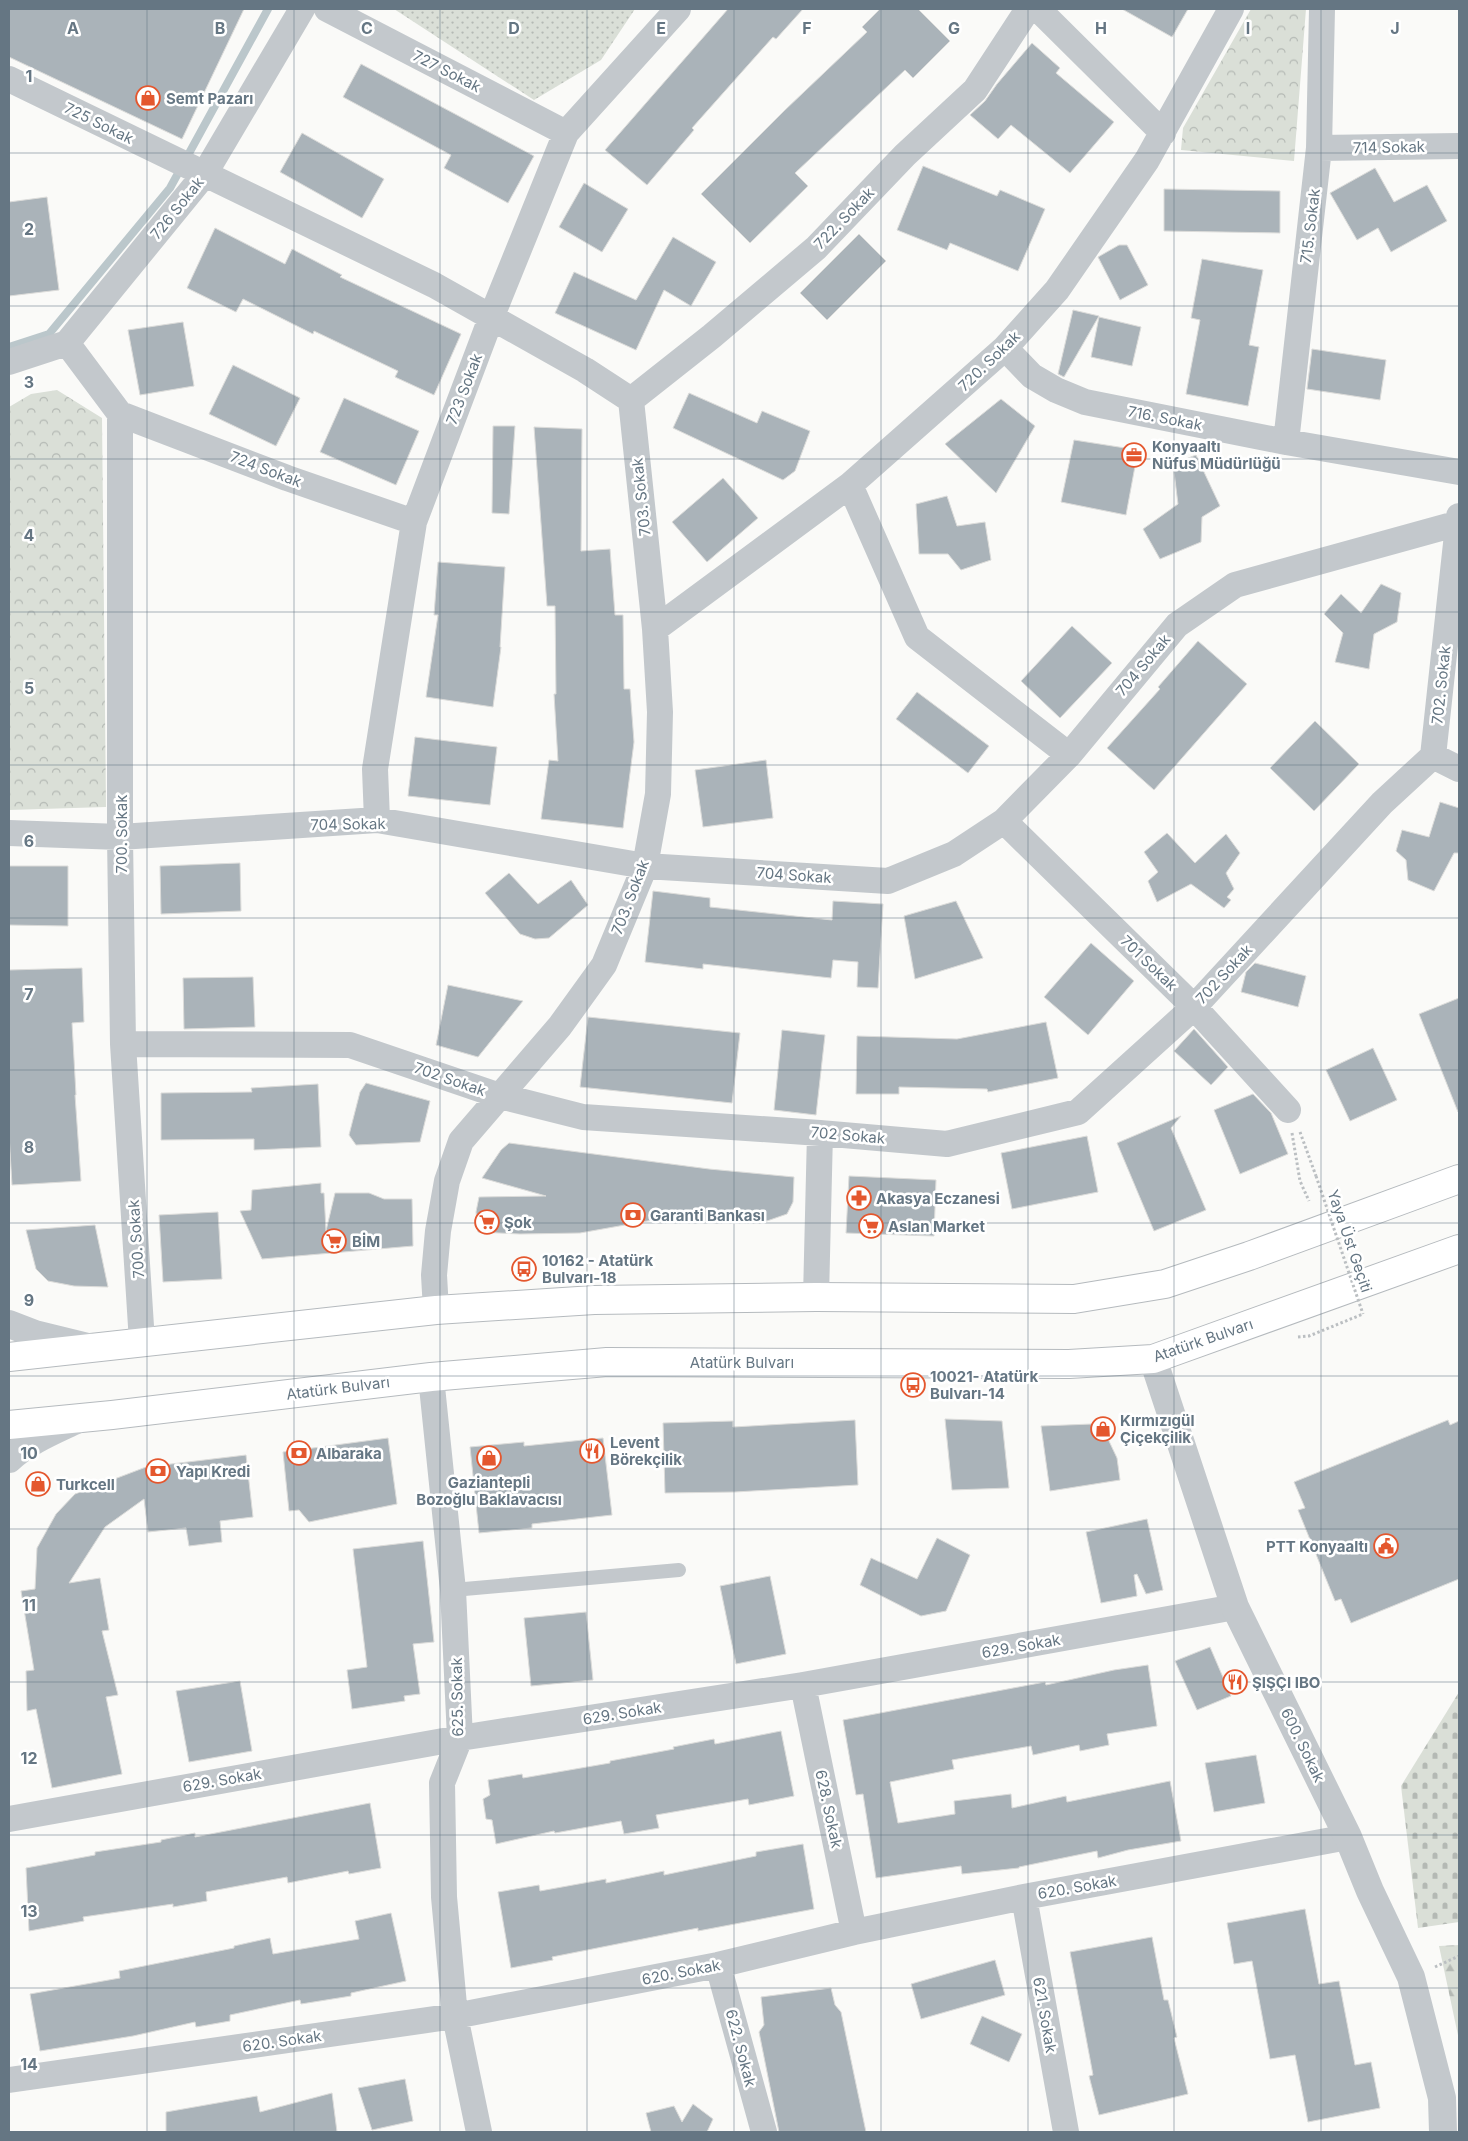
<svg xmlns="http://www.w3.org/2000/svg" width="1468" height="2141" font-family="Inter,sans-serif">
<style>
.grass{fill:url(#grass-dots)}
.forest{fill:url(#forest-firs)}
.cemetery{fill:url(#cemetery-stones)}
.park{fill:url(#park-crowns)}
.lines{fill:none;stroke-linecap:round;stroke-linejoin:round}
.stream{stroke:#bbc7cb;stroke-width:8}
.building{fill:#aab3b9;stroke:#dcdcda}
.primary-casing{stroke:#b5babe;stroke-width:30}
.path{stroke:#bbbfc2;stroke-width:3;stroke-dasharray:2.5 2.5;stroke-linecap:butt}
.service{stroke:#c3c8cc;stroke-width:14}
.minor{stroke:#c3c8cc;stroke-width:26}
.tertiary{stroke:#c3c8cc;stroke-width:28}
.primary{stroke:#fff;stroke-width:28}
.path-bridge{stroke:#bbbfc2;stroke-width:3;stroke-dasharray:2.5 2.5;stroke-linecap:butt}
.grid{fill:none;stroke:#657683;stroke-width:1;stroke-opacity:0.55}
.labels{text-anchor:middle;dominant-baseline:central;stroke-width:5;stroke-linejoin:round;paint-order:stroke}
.street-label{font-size:15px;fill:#657683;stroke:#fff}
.poi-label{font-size:15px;font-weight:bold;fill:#657683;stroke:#fff;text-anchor:start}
.grid-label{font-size:16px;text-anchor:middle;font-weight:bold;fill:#657683;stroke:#fff;stroke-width:5;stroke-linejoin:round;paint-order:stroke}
</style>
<defs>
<pattern id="grass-dots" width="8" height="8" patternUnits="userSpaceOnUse" patternTransform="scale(1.25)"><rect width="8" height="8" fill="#dadfd7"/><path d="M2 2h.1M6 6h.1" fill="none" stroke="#b4b9b4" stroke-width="1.8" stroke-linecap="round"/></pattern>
<pattern id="forest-firs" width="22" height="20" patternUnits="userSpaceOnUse" patternTransform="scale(1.25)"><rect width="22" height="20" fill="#dadfd7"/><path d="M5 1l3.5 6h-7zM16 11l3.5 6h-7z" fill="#b4b9b4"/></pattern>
<pattern id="cemetery-stones" width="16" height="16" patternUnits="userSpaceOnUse" patternTransform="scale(1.25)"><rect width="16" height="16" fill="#dadfd7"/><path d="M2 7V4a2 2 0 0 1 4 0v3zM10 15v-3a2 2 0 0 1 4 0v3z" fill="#b4b9b4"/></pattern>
<pattern id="park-crowns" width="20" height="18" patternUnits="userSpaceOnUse" patternTransform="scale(1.25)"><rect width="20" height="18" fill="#dadfd7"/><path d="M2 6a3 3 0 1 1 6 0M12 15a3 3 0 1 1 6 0" fill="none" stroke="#b4b9b4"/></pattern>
</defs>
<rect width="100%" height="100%" fill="#fafaf8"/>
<path class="grass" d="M394,9H635L601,60L534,100Z"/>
<path class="forest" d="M1459,1945V2040L1439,1946Z"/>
<path class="cemetery" d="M1459,1692V1922L1418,1928L1401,1786Z"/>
<path class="park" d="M1251,9H1306L1294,161L1181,150L1183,128Z
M57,390L102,418L106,807L9,810V407L31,394Z"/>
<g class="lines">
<path class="stream" d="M9,347L49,334L170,188L268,9"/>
</g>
<path class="building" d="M9,9H244L182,139L9,57Z
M728,9H803L776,39L773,37L692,128L694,130L647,185L605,150Z
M880,9H918L950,41L913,78L905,70L795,173L808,186L750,243L701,194L784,111L867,32L862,27Z
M1122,9H1188L1172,37Z
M1032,43L1060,68L1056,73L1114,122L1070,173L1011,125L998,139L970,115L985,101L997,84Z
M361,64L534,156L508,203L444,168L451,155L343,97Z
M302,133L384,179L362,218L280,172Z
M923,166L997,196L1000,190L1045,209L1018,271L950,243L947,250L897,230Z
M1375,168L1394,202L1427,185L1447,221L1391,252L1378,228L1357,240L1330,193Z
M584,183L628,209L602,252L559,227Z
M1164,189L1280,191V233L1164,231Z
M47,197L59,290L9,296V202Z
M215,228L285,264L292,249L342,275L340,277L461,334L434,395L395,377L398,371L314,331L313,334L243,299L236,312L187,288Z
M859,234L886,261L827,320L800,293Z
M673,237L716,262L691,306L664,290L636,350L555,313L574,272L636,300Z
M1119,245H1127L1148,285L1120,300L1098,257Z
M1202,259L1263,270L1249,345L1259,347L1248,406L1186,394L1200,320L1191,318Z
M1073,310L1099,316L1064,377L1058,374Z
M1099,317L1141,327L1132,366L1091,357Z
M183,322L194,386L140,395L128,330Z
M1312,349L1386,360L1380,400L1307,389Z
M233,365L300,398L276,446L209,414Z
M689,393L757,423L762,411L810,431L795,471L783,480L673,428Z
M344,398L419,431L396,485L320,452Z
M1001,399L1035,426L996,493L945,444Z
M493,426H515L509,514L492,513Z
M534,427L582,429L581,551L610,549L615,615H623L624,689H630L634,742L623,828L541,819L549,760L558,761L554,694H556L555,606H547Z
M1074,440L1138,450L1126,515L1061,502Z
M1196,455L1220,506L1202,517L1201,542L1160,559L1143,529L1178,504L1173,464Z
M723,478L758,518L707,562L672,522Z
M947,496L957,526L985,522L991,560L961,570L948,554H919L916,504Z
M438,562L505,567L500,647H501L493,707L426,697L438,615H434Z
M1381,584L1401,593L1397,622L1374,634L1369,669L1335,662L1343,633L1324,614L1341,594L1361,613Z
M1072,626L1112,663L1060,718L1021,681Z
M1198,641L1247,684L1154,790L1107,748L1160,689L1158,687Z
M917,692L989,746L968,773L896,719Z
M1315,721L1359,764L1314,811L1270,768Z
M415,737L497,747L490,805L408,796Z
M766,760L773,818L703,827L695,770Z
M1440,802L1459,808V853H1454L1434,891L1408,880L1406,860L1396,851L1402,830L1429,837Z
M1167,833L1195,863L1226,834L1240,853L1226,873L1234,889L1227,897L1231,900L1224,908L1191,884L1157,902L1148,881L1158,872L1144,852Z
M240,863L241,911L161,914L160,866Z
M9,866H68V926L9,925Z
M509,873L538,904L571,880L588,905L549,938L535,939L520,934L485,893Z
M653,891L710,898V907L832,920L833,901L883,904L878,988L857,987L858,962L833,960L831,978L703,964V969L645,962Z
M956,901L983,958L915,979L904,916Z
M1091,943L1134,981L1088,1035L1044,997Z
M1255,963L1306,976L1298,1007L1241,992L1246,972Z
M82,968L84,1022L72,1023L76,1095H75L81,1181L12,1185L9,1134V970Z
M253,977L255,1027L184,1029L183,978Z
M448,985L523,1001L478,1057L436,1045Z
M1459,998V1112H1458L1419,1014Z
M588,1017L740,1033L732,1103L580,1087Z
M1046,1022L1058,1078L988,1092L987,1089L899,1087V1094H856L857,1036L957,1039Z
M1194,1029L1228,1067L1211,1085L1174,1051Z
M782,1030L825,1035L816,1115L774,1110Z
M1373,1048L1397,1100L1350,1121L1326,1070Z
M366,1083L430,1101L420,1142L356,1145L349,1135L360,1092Z
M318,1084L321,1147L254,1150V1139L161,1140V1093L252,1092L251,1088Z
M1253,1094L1271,1113L1288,1154L1240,1174L1214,1110Z
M1181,1116L1171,1128L1206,1210L1154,1231L1117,1143Z
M1087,1136L1098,1192L1012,1209L1001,1153Z
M509,1143L709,1169L794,1177L793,1202L787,1214L764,1222L653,1220L580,1233L520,1234L478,1232L476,1212L479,1197L546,1196L482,1178L501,1150Z
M849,1176L936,1180L934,1236L846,1233Z
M321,1183V1193H324L326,1231L335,1193H369L384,1199H412L413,1246L262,1259L240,1211L251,1210L252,1190Z
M218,1212L222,1279L163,1282L159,1215Z
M95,1225L108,1287L74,1286L48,1281L36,1269L26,1230Z
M945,1419L1002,1421L1009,1488L952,1490Z
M855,1420L858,1485L735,1492L665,1493L663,1423L733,1421V1427Z
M1448,1420L1450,1425L1459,1421V1579L1351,1623L1341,1599L1335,1601L1298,1510L1305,1508L1294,1482Z
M1092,1424L1108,1439L1117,1458L1120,1480L1050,1491L1041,1426Z
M388,1438L397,1504L309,1522L299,1510L289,1511L283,1452Z
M603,1438L612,1515L532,1524V1528L479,1533L470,1447L524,1442V1446Z
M246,1455L253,1517L220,1521L222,1542L189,1546L186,1528L148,1532L144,1499L105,1527L69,1583L100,1578L109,1630L102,1631L118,1695L106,1697L122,1774L52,1788L36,1709L27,1711L26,1671L34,1670L21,1591L35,1589L37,1548L56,1514L75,1494L146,1467Z
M1147,1519L1163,1590L1146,1594L1137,1574L1134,1575L1137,1596L1101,1603L1086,1532Z
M937,1538L970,1555L946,1611L921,1616L860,1585L871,1558L917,1579Z
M423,1541L434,1642L413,1644L420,1694L404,1696L405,1701L352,1709L347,1670L367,1667L353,1549Z
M770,1576L786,1654L736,1664L720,1586Z
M586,1612L593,1680L531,1686L524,1618Z
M1210,1647L1231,1696L1197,1710L1175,1661Z
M1148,1665L1157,1726L1107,1734L1109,1745L1080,1751L1079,1745L1033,1755L1031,1746L952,1760L954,1769L890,1782L898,1823L955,1814L954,1801L1011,1794L1012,1808L1066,1796L1067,1802L1170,1781L1181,1841L1128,1850L1098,1858L1097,1851L1019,1867V1868L962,1874L961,1866L876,1878L863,1794L856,1795L843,1720L1045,1682L1046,1685L1114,1670Z
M240,1681L252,1751L189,1762L176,1691Z
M781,1731L794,1796L749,1805L748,1799L656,1815L659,1828L624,1834L621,1821L555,1833L554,1831L496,1844L492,1820L486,1819L483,1799L490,1795L488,1780L522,1774L523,1778L610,1763V1761L674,1749L673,1747L714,1739L715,1744Z
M1256,1755L1265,1803L1214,1812L1205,1763Z
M370,1803L381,1868L349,1874L348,1871L288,1883L287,1877L206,1892L207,1901L173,1907V1904L83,1917L84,1921L29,1931L26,1868L95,1855V1852L161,1842V1840L195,1833V1837Z
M803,1844L814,1909L698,1931V1928L552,1957L553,1960L511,1968L498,1892L539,1885L540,1891L606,1879V1883L664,1871V1875L756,1856V1852Z
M1305,1909L1319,1984L1339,1981L1355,2065L1371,2062L1380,2108L1308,2122L1295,2055L1270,2059L1252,1961L1234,1964L1227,1923Z
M391,1913L406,1981L351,1993V1996L301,2004L300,2000L230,2015V2021L196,2027L195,2022L133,2036L40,2051L30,1994L120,1978L119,1971L234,1948V1946L270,1938L273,1954L359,1939L355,1921Z
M1152,1937L1164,2000H1168L1177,2037L1174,2038L1188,2094L1099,2115L1089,2076L1093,2075L1070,1952Z
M995,1960L1005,1995L921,2019L911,1984Z
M831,1988L835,2005L841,2012L866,2132H779L759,2032L764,2025L761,1997Z
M982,2016L1022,2034L1009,2062L970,2044Z
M405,2079L413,2121L372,2130L358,2088Z
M332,2093L337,2132H166V2112L257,2096L260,2112Z
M693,2104L713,2119L707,2132H651L646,2113L674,2106L682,2122Z"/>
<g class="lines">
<g class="primary-casing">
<path id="primary" d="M9,1357L436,1310L594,1300L816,1297L1074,1299L1165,1284L1249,1256L1459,1179
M9,1425L112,1415L431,1377L607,1362L1069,1364L1153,1359L1459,1249"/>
</g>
<path class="path" d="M1300,1132L1316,1176
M1292,1133L1300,1181L1309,1201
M1298,1337L1309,1336L1363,1314
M1435,1967L1459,1956"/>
<path class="service" d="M453,1590L679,1570"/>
<path class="minor" d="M327,9L566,133
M1038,9L1163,133
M9,79L434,285L585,370L631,400
M1319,148L1459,146
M67,343L120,414V837L123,1044L142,1342
M1005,348L1032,376L1056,390L1085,402L1286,442L1459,472
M9,362L67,343L204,175L302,9
M631,400L712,336L816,248L905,155L975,90L1028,9
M120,414L287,478L414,522
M1286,442L1319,148L1322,9
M850,485L917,637L1069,755
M655,629L850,485L1005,348L1057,290L1147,160L1231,9
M1433,756L1459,516
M1433,756L1459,769
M377,820L375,769L414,522L491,318L566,133L678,9
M1004,821L1194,1007L1288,1110
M9,833L120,837L377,820L645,866L888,881L954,854L1004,821L1069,755L1177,625L1235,585L1459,523
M123,1044L350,1045L500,1096L583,1117L820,1133L947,1144L1078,1112L1194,1007L1382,803L1433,756
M816,1297L820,1133
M436,1310L434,1275L438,1231L447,1181L461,1141L560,1026L604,965L645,866L658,794L660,712L655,629L631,400
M431,1377L453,1590L460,1738L442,1783L444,1897L455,2016L479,2132
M803,1685L854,1932
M9,1819L460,1738L803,1685L1235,1607
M1024,1897L1066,2132
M718,1965L764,2132
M9,2080L455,2016L718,1965L854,1932L1024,1897L1348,1837"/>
<path class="tertiary" d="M9,1324L35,1334L88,1347
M1153,1359L1235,1607L1348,1837L1370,1891L1411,1977L1442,2098L1443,2132
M9,1459C28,1441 53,1431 76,1420"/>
<use href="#primary" class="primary"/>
<path class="path-bridge" d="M1316,1176L1363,1314"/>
</g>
<path class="grid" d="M147,9V2132M294,9V2132M440,9V2132M587,9V2132M734,9V2132M881,9V2132M1028,9V2132M1174,9V2132M1321,9V2132M9,153H1459M9,306H1459M9,459H1459M9,612H1459M9,765H1459M9,918H1459M9,1070H1459M9,1223H1459M9,1376H1459M9,1529H1459M9,1682H1459M9,1835H1459M9,1988H1459"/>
<defs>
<g id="shop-ring" transform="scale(1.25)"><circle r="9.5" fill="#fff" stroke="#e4572e" stroke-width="1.5"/><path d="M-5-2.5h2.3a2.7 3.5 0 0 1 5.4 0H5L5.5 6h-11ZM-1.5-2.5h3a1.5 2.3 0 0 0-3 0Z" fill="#e4572e"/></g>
<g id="office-ring" transform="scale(1.25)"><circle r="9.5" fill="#fff" stroke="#e4572e" stroke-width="1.5"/><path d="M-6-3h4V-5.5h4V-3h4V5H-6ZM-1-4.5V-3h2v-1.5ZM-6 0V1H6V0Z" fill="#e4572e"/></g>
<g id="pharmacy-ring" transform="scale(1.25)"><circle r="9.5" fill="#fff" stroke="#e4572e" stroke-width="1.5"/><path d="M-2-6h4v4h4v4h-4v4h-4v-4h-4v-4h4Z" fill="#e4572e"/></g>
<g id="bank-ring" transform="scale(1.25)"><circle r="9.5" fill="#fff" stroke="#e4572e" stroke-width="1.5"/><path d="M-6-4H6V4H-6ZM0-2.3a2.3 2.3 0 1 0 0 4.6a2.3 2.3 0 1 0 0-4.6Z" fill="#e4572e"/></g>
<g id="supermarket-ring" transform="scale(1.25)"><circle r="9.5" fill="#fff" stroke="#e4572e" stroke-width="1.5"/><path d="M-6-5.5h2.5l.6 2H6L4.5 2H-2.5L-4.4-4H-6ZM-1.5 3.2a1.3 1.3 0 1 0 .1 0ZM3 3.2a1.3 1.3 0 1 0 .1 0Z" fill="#e4572e"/></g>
<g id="bus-ring" transform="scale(1.25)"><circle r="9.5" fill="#fff" stroke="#e4572e" stroke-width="1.5"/><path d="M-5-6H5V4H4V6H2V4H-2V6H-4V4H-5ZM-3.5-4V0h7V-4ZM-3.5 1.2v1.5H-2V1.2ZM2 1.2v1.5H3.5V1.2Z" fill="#e4572e"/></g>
<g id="restaurant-ring" transform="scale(1.25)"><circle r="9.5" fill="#fff" stroke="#e4572e" stroke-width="1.5"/><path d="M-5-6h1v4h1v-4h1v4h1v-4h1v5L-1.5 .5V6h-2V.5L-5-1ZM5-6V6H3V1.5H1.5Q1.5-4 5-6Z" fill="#e4572e"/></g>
<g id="civic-ring" transform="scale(1.25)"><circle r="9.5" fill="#fff" stroke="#e4572e" stroke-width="1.5"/><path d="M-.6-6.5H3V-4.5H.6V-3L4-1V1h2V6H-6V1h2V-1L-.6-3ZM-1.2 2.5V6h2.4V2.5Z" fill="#e4572e"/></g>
</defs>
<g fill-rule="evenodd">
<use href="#shop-ring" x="148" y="98"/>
<use href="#office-ring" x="1134" y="455"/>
<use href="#pharmacy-ring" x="859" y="1198"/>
<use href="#bank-ring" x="633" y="1215"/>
<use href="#supermarket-ring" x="487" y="1222"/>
<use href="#supermarket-ring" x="871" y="1226"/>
<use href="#supermarket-ring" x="334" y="1241"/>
<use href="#bus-ring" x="524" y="1269"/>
<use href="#bus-ring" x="913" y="1385"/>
<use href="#shop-ring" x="1103" y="1429"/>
<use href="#restaurant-ring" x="592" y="1451"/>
<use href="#bank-ring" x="299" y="1453"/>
<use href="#shop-ring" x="489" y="1458"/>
<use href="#bank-ring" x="158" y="1471"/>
<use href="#shop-ring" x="38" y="1484"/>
<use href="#civic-ring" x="1386" y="1546"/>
<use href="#restaurant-ring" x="1235" y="1682"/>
</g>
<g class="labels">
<g class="street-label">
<text transform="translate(447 71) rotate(27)">727 Sokak</text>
<text transform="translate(99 123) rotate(26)">725 Sokak</text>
<text transform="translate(1389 147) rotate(-1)">714 Sokak</text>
<text transform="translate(177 208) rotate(-51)">726 Sokak</text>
<text transform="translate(844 218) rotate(-46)">722. Sokak</text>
<text transform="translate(1310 226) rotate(-83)">715. Sokak</text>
<text transform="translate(989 361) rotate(-44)">720. Sokak</text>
<text transform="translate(464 389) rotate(-69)">723 Sokak</text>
<text transform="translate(1165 418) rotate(11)">716. Sokak</text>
<text transform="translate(266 469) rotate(21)">724 Sokak</text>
<text transform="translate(641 497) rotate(-96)">703. Sokak</text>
<text transform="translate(1143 665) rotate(-50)">704 Sokak</text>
<text transform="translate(1441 685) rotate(-84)">702. Sokak</text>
<text transform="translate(348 824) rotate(-1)">704 Sokak</text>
<text transform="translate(121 834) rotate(-90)">700. Sokak</text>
<text transform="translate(794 875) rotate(4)">704 Sokak</text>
<text transform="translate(630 897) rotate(-69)">703. Sokak</text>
<text transform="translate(1149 963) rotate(44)">701 Sokak</text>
<text transform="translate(1224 974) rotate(-47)">702 Sokak</text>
<text transform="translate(450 1079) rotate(19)">702 Sokak</text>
<text transform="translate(848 1135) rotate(5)">702 Sokak</text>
<text transform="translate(136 1239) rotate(-94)">700. Sokak</text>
<text transform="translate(1350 1241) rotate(71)">Yaya Üst Geçiti</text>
<text transform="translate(1203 1340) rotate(-19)">Atatürk Bulvarı</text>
<text x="742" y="1362">Atatürk Bulvarı</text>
<text transform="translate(338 1388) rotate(-7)">Atatürk Bulvarı</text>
<text transform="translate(1021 1646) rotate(-10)">629. Sokak</text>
<text transform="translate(457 1697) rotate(-91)">625. Sokak</text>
<text transform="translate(622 1713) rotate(-9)">629. Sokak</text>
<text transform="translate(1303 1745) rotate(64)">600. Sokak</text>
<text transform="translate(222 1780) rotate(-10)">629. Sokak</text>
<text transform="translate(829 1809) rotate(78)">628. Sokak</text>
<text transform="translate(1077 1887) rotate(-10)">620. Sokak</text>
<text transform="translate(681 1972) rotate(-11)">620. Sokak</text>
<text transform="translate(1045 2015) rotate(80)">621. Sokak</text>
<text transform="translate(282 2041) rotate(-8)">620. Sokak</text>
<text transform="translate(741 2048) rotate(75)">622. Sokak</text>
</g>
<g class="poi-label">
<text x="166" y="98">Semt Pazarı</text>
<text x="1152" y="446">Konyaaltı<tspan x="1152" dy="17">Nüfus Müdürlüğü</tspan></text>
<text x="876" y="1198">Akasya Eczanesi</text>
<text x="650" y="1215">Garanti Bankası</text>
<text x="504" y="1222">Şok</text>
<text x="888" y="1226">Aslan Market</text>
<text x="352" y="1241">BİM</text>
<text x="542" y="1260">10162 - Atatürk<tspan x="542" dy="17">Bulvarı-18</tspan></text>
<text x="930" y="1376">10021- Atatürk<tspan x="930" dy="17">Bulvarı-14</tspan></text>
<text x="1120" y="1420">Kırmızıgül<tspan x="1120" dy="17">Çiçekçilik</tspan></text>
<text x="610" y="1442">Levent<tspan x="610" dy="17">Börekçilik</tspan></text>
<text x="316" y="1453">Albaraka</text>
<text x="176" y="1471">Yapı Kredi</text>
<text x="489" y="1482" text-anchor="middle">Gaziantepli<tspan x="489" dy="17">Bozoğlu Baklavacısı</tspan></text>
<text x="56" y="1484">Turkcell</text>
<text x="1368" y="1546" text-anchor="end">PTT Konyaaltı</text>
<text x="1252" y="1682">ŞIŞÇI IBO</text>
</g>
</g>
<g class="grid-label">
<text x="73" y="34">A</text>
<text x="220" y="34">B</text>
<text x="367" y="34">C</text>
<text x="514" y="34">D</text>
<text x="661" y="34">E</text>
<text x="807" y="34">F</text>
<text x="954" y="34">G</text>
<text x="1101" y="34">H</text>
<text x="1248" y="34">I</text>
<text x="1395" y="34">J</text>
<text x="29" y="82">1</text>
<text x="29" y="235">2</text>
<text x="29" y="388">3</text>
<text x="29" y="541">4</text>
<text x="29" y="694">5</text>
<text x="29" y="847">6</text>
<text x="29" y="1000">7</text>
<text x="29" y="1153">8</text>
<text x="29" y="1306">9</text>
<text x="29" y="1459">10</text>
<text x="29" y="1611">11</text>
<text x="29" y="1764">12</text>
<text x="29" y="1917">13</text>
<text x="29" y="2070">14</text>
</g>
<rect width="1468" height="2141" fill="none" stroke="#657683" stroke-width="20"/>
</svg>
